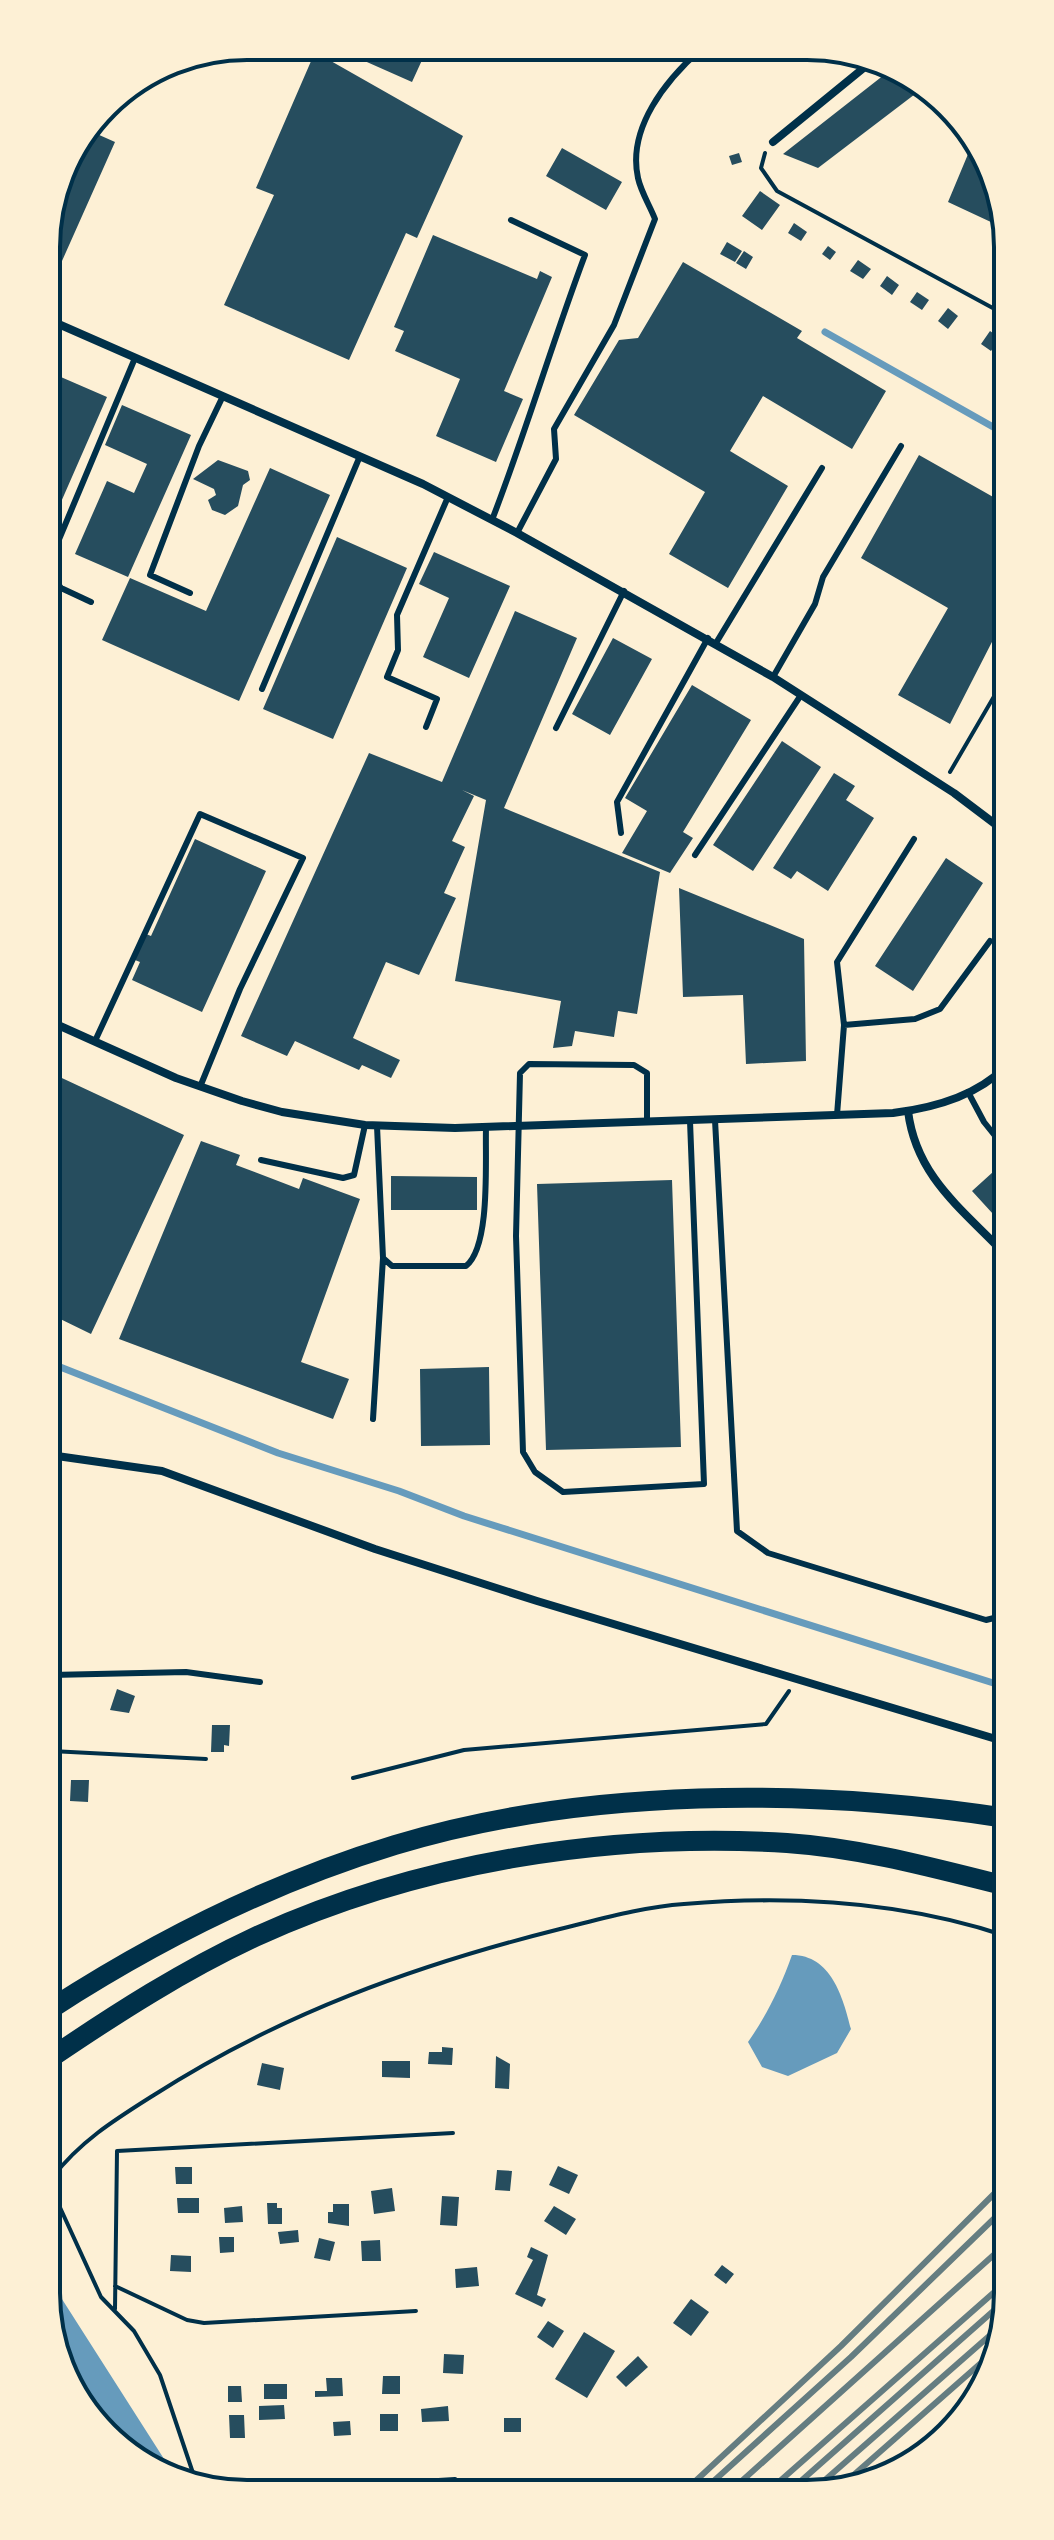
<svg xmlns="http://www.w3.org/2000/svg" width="1054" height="2540" font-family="Signika,sans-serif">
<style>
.water{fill:#669bbc}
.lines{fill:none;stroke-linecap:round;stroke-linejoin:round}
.stream{stroke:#669bbc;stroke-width:7}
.building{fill:#264d5e}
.path{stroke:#003049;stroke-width:4}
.service{stroke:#003049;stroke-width:6}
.minor{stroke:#003049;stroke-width:8}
.trunk{stroke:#003049;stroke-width:20}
.tram{stroke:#657d81;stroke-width:2}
.rail{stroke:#657d81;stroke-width:6}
.rim{fill:none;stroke:#003049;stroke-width:4}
</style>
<rect width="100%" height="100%" fill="#fdf0d5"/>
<path class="water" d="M792,1955C831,1955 843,1997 851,2029L837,2053L788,2076L762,2067L748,2042C767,2015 781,1986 792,1955Z
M53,2285L173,2473L114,2444L53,2345Z"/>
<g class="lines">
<path class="stream" d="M825,332L1002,432
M50,1363L278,1453L399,1491L464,1516L1006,1687"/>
</g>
<path class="building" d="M333,47H428L412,82Z
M315,52L463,136L417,238L406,233L349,360L224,305L274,195L256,188Z
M889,71L923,88L818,168L783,154Z
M96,119L102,122L97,134L115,142L62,261L47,254L46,233L67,158Z
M971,147L1001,195V222L995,219L993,223L948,202Z
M562,148L622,182L606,210L546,176Z
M739,153L742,162L732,165L729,156Z
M760,191L780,205L762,230L742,216Z
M794,223L807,232L801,241L788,233Z
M433,235L537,279L540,271L552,277L504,391L523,399L496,462L436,436L460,379L395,351L404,331L394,327Z
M727,242L742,251L735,262L720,254Z
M828,246L836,252L830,260L822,254Z
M744,251L753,257L746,269L736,263Z
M858,260L871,269L863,279L850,271Z
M683,262L802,331L797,338L886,391L852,449L763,396L730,451L788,486L728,588L669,554L705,492L574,415L619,340L638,338Z
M887,276L899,285L892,295L880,286Z
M917,292L929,300L922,310L910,302Z
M948,308L958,316L948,329L938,321Z
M990,331L1000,338L991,351L981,344Z
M47,371L107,397L47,534Z
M122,405L191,435L128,577L75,554L107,481L134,493L147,464L105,445Z
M919,455L1002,502L1003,641L995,636L950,724L898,695L948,608L861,558Z
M218,460L248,471L250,480L243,485L238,506L225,515L212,510L208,500L216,495L214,489L193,479Z
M270,468L330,495L239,701L102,640L130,578L206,611Z
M337,537L407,568L333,739L263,709Z
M434,552L510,586L469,678L423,657L449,598L419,584Z
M515,611L577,638L504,808L660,872L637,1014L618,1011L614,1037L575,1031L572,1046L553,1048L561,1001L455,981L486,800L462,790L474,796L452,841L465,847L444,893L456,898L419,975L386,962L353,1038L400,1060L391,1078L362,1065L359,1070L295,1041L287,1056L241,1036L369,753L442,782Z
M613,638L652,659L610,735L572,714Z
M692,685L751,720L683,832L693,838L670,873L622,853L647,811L625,798Z
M782,741L821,767L753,871L713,845Z
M834,773L855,786L846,800L874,818L828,891L797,871L791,879L773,868Z
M195,839L266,871L202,1012L132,980L140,962L135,960L146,934L151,936Z
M946,858L983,883L913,991L875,966Z
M679,888L804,939L806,1061L746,1064L743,995L683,997Z
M48,908L59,913L49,936V932Z
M49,1072L184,1135L91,1334L50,1314Z
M201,1141L240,1155L236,1165L299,1189L303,1178L360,1199L301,1362L349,1379L333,1419L119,1339Z
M1004,1162V1226L972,1191Z
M391,1176L477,1177V1210H391Z
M672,1180L681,1447L546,1450L537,1184Z
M489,1367L490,1445L421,1446L420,1369Z
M117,1689L135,1696L129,1713L110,1710Z
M212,1725H230L229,1746L224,1745V1752H211Z
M71,1780H89L88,1802L70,1801Z
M442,2047L453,2048L452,2065L428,2064L429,2052H442Z
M496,2056L510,2064L509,2089L495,2088Z
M382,2061H410V2078L382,2077Z
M262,2063L284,2068L280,2090L257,2085Z
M558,2166L578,2175L569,2194L549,2185Z
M175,2167H192V2184H176Z
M497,2170L512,2171L510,2191L495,2190Z
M392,2188L395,2211L374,2214L371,2191Z
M442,2196L459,2197L457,2226L440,2225Z
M177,2198H199V2213H178Z
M267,2203H277V2208H282V2224H268Z
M333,2204H349V2226L328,2223V2212H333Z
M242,2206L243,2222L225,2223L224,2208Z
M554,2206L576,2219L566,2235L544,2221Z
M298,2230L299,2242L280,2244L278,2232Z
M219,2237H234V2252L220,2253Z
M319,2238L335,2242L330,2261L314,2258Z
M380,2240L381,2261H362L361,2241Z
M531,2247L548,2255L537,2295L546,2299L542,2307L515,2294L533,2260L527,2257Z
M171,2255L191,2256V2272L170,2271Z
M722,2265L734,2274L726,2284L714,2275Z
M477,2267L479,2286L456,2288L455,2269Z
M691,2299L709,2312L691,2336L673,2323Z
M548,2321L564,2331L553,2348L537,2337Z
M584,2332L615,2351L587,2398L555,2379Z
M444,2354L464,2355L463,2374L443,2373Z
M638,2356L648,2367L626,2387L616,2377Z
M383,2376H400V2394H382Z
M326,2378H342L343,2396L315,2397V2391H327Z
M264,2384H287V2399H264Z
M228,2386H241L242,2402H228Z
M284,2405L285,2419L259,2420V2406Z
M448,2406L449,2421L422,2422L421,2409Z
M380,2414H398V2431H380Z
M229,2415H244L245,2438H230Z
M504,2418H521V2432H504Z
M350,2421L351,2435L334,2436L333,2422Z"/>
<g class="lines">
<path class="path" d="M765,153L761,168L777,191L1002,313
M950,772L1003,681
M51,1751L206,1759
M353,1778L464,1750L766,1724L789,1691
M52,2178C80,2141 116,2119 154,2095C280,2014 416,1965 560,1929C601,1919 642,1907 684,1904C792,1895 904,1902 1006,1936
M52,2190L101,2297L134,2331L160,2375L197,2485
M115,2286L187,2320L204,2323L416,2311
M115,2309L117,2151L453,2133
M270,2490L455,2479L470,2489"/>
<path class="service" d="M492,520C526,432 552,343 585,255L511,220
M517,533L556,459L554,429L614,325L655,219C650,206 641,192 638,178C627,128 666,80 701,49
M47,568L135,358
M47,571L61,588L91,602
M190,593L150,575L199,446L223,396
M716,643L822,468
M773,677L815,604L823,577L901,446
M262,689L360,456
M426,727L437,699L387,677L398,650L397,615L448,497
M556,728L624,591
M621,833L617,802L708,638
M695,855L801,695
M844,1025L915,1019L940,1009L990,941
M95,1041L200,814L303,858L240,989L200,1087
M968,1092L984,1122L1004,1147
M837,1115L844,1025L837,962L914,839
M715,1120L737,1531L768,1553L986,1620L1006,1615
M647,1121V1073L634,1065L529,1064L520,1073L516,1236L523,1452L535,1472L563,1492L704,1484L690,1121
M377,1126L383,1258L392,1266H466C491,1246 485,1160 486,1127
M261,1160L343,1178L354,1175L365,1125
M373,1419L383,1258
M51,1675L186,1672L260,1682"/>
<path class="minor" d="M773,142L871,62
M47,319L423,484L517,533L773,677L954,793L1003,830
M49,1021L176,1078L242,1101L282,1112L365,1125L455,1128L893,1113C933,1108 975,1097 1004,1068
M908,1111C916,1176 961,1208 1004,1253
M50,1455L162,1471L375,1549L537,1601L1006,1742"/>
<path class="trunk" d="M52,2008C159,1939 273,1882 395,1845C587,1787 810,1788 1006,1818
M52,2057C117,2013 184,1970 255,1937C419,1862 608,1832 787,1843C861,1848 934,1868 1006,1886"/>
<path class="tram" d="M926,2446L970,2406"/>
<path class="rail" d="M817,2487L1004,2323
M840,2487L998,2348
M688,2488L841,2346L1007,2181
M706,2488L851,2357L1007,2206
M734,2488L1007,2243
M772,2488L1008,2280
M793,2488L1008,2298"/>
</g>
<path d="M0 0H1054V2540H0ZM247 60H807A187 187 0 0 1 994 247V2293A187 187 0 0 1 807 2480H247A187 187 0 0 1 60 2293V247A187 187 0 0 1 247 60Z" fill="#fdf0d5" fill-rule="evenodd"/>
<path class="rim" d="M247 60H807A187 187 0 0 1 994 247V2293A187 187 0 0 1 807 2480H247A187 187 0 0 1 60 2293V247A187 187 0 0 1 247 60Z"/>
</svg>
